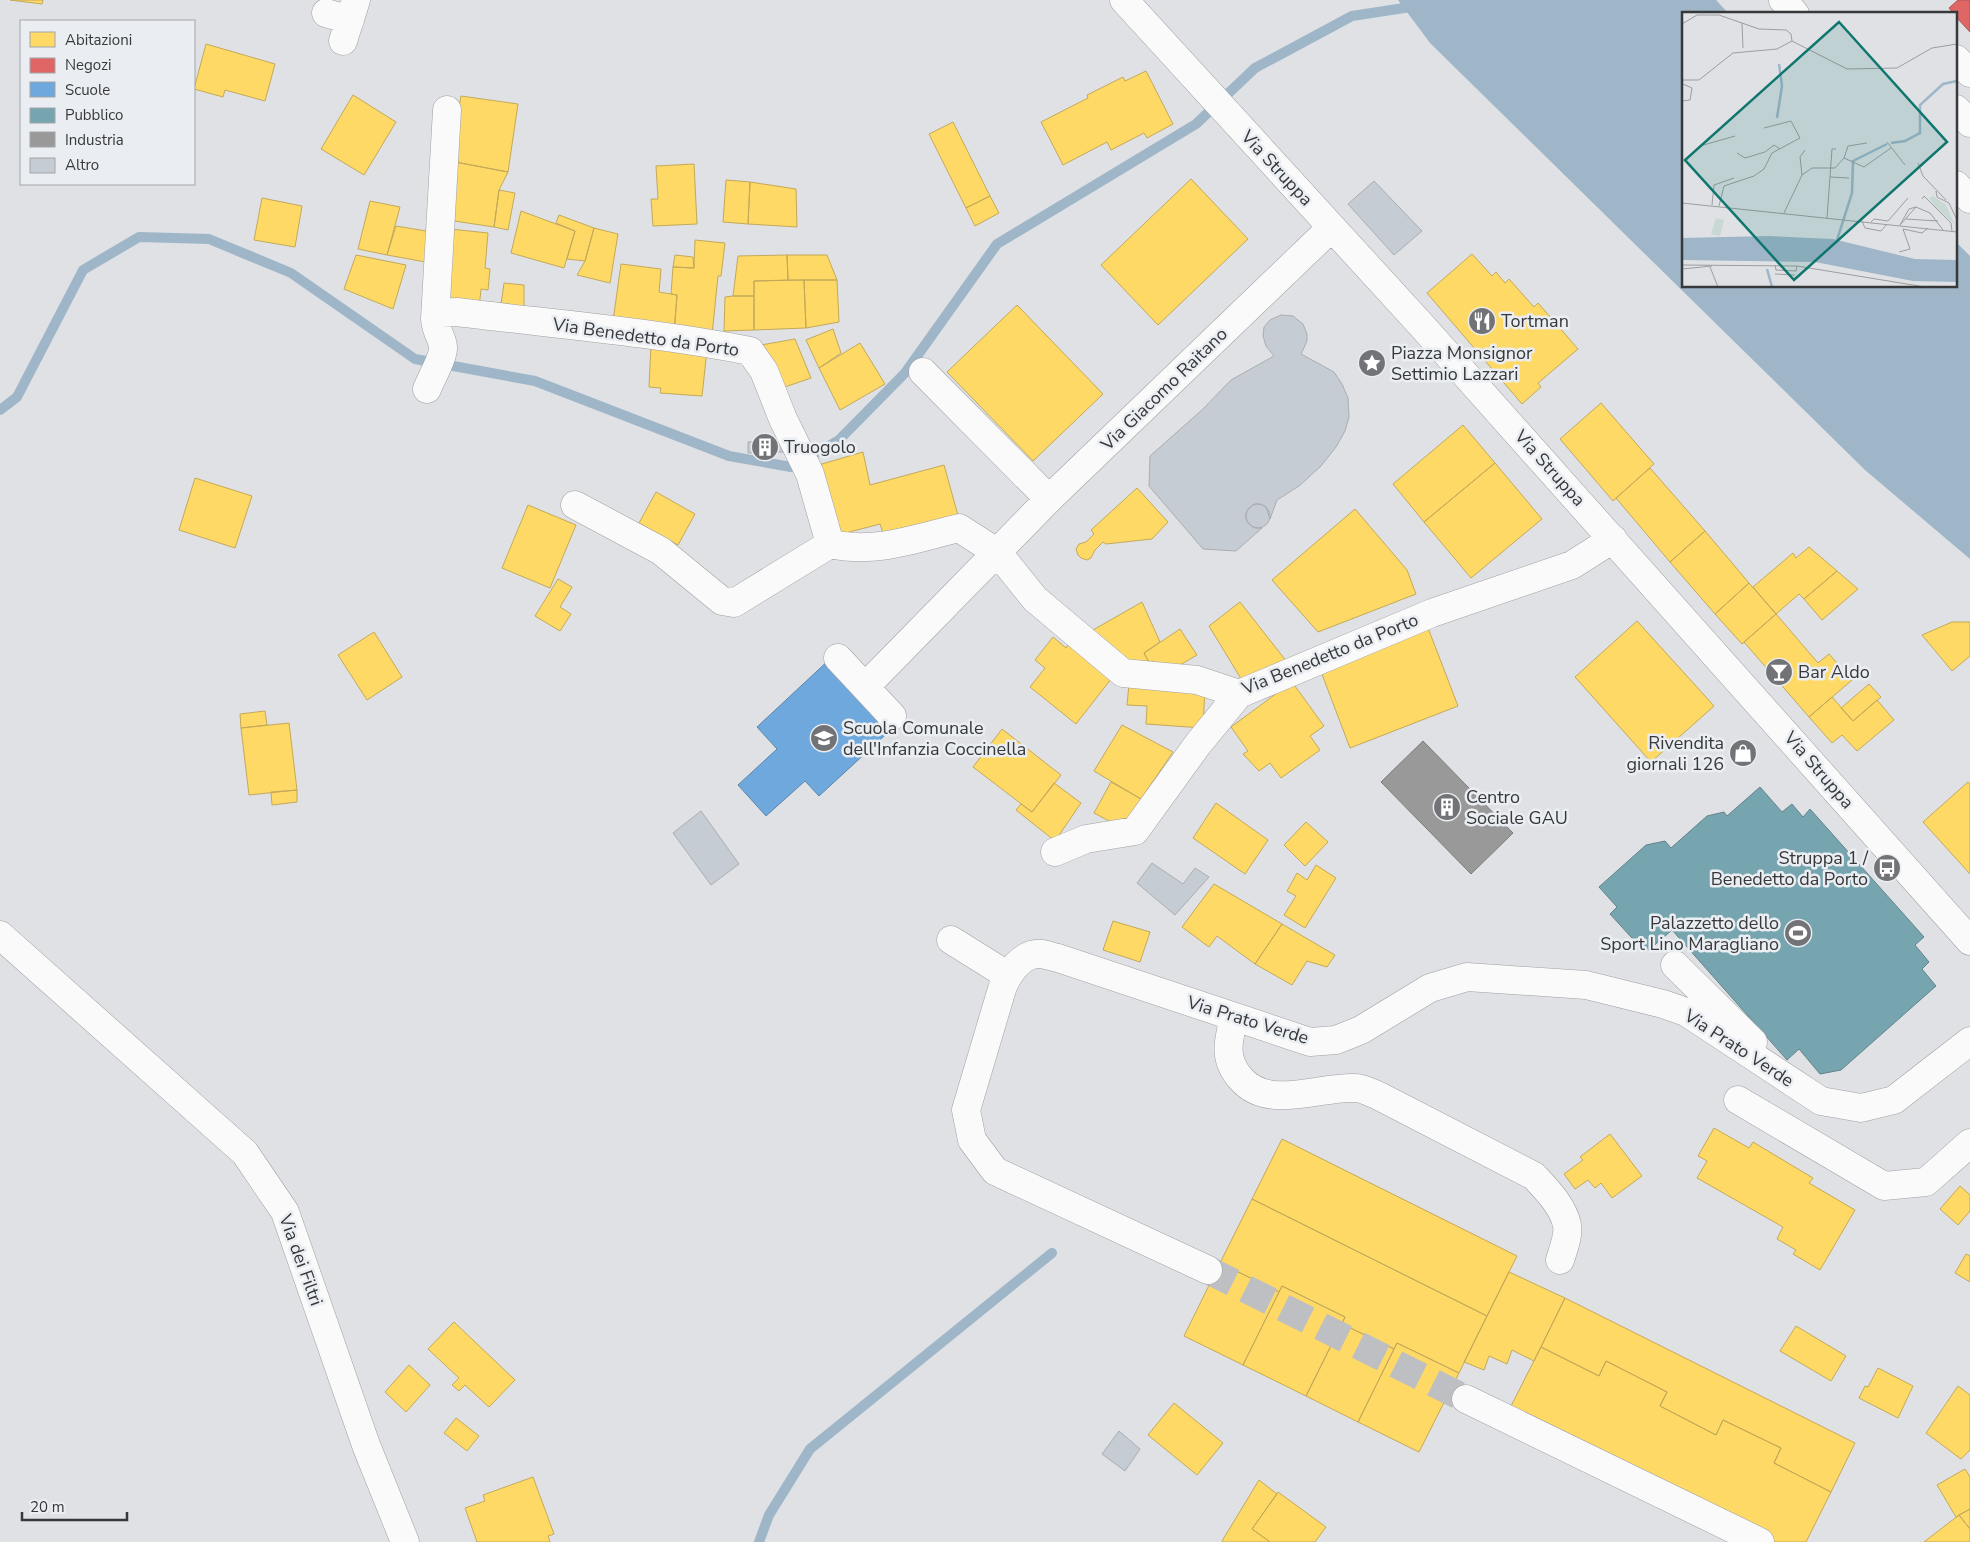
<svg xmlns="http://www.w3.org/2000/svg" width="1970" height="1542" font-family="'Nunito Sans',sans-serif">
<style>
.water{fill:#9fb6c9}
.homes{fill:#ffd966;stroke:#c3a959}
.shops{fill:#e06666;stroke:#ad5859}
.schools{fill:#6fa8dc;stroke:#5e86ab}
.public{fill:#76a5af;stroke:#63848c}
.industry{fill:#999;stroke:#7c7c7c}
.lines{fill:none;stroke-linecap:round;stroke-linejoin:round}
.stream{stroke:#9fb6c9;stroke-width:10}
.building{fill:#c5ccd3;stroke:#abadaf}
.minor-tunnel{stroke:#bdbfc2;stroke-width:28;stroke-dasharray:28 14;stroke-linecap:butt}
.minor-casing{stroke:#9fa0a2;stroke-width:29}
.major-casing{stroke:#9fa0a2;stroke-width:29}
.minor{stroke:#fafafb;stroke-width:28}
.major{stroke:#fafafb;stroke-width:28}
.labels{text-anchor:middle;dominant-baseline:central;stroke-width:5;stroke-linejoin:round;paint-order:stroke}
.street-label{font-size:18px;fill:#37383a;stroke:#eaeef3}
.poi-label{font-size:18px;fill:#37383a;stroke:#eaeef3;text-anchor:start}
.inset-river{fill:none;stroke:#9fb6c9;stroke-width:2.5}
.inset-road{fill:none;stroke:#9c9da0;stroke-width:1}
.view{fill:#0f766e;fill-opacity:0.15;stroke:#0f766e;stroke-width:2.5}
.inset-edge{fill:none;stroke:#37383a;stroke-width:2.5}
</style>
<rect width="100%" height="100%" fill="#dfe1e4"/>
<path class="water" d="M1398,0H1716L1729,14H1684V286H1956V242L1970,256V559L1865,470L1430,43Z"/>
<path class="homes" d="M10,0H43L42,4Z
M206,44L275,64L265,101L225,90L223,97L194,89Z
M1146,71L1173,124L1147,138L1144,133L1111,150L1107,142L1063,165L1041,122L1088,98L1087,95L1123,77L1125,81Z
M353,95L396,122L364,175L321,149Z
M461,96L518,104L508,172L450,161Z
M953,122L990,196L966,208L929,134Z
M450,161L508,172L499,190L494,227L441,219Z
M694,164L697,224L653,226L651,199H658L656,166Z
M1191,179L1248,239L1158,325L1101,265Z
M726,180L750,182L748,224L723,222Z
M750,182L796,189L797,227L748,224Z
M499,190L515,193L508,230L494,227Z
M990,196L999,213L975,226L966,208Z
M262,198L302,206L295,247L254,240Z
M370,201L400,207L387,255L358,249Z
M521,211L575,231L564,268L511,253Z
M559,215L594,228L585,261L567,259L575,231L556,223Z
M396,226L432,232L431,263L387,255Z
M594,228L618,234L610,283L577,275L585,261Z
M450,229L488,233L485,268L490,269L488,290L481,289L479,309L443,305Z
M695,240L725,243L721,276H718L712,335L674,334L677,295L671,294L673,267L694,268Z
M1472,254L1492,276L1496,272L1505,283L1509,279L1534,307L1538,303L1578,349L1538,383L1541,387L1522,404L1427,293Z
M356,255L406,265L393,309L344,289Z
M675,255L693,257L694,268L673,267Z
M787,255H827L837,280H788Z
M787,255L788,280L754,281V296H733L738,256Z
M621,264L661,269L659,292L677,295L674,334L612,328Z
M804,280H837L839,322L806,328Z
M804,280L806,328L754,330V281Z
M504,283L524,285V314L500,312Z
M733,296H754V330L724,331L725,297Z
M1017,305L1103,394L1033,461L947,372Z
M833,329L841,353L819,368L806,340Z
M795,339L811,378L776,390L761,345Z
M860,343L885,384L840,410L819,368Z
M651,345L707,350L702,396L660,393L661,388L649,387Z
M1601,403L1654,464L1613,501L1560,439Z
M1463,425L1495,463L1424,522L1393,484Z
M863,452L870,485L944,465L959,519L885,539L880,524L834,536L815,466Z
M1495,463L1542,519L1471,578L1424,522Z
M1650,468L1705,531L1670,562L1616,498Z
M195,478L252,496L235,548L179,530Z
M1137,488L1168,522L1152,539L1106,544L1103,542L1095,550L1091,558L1087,560L1081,558L1078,555L1076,549L1079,544L1086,542L1094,534L1091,530Z
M656,492L695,514L678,545L639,523Z
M528,505L576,525L550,588L502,568Z
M1355,509L1407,570L1416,594L1318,632L1272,580Z
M1705,531L1749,583L1715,614L1670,562Z
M1809,547L1837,571L1804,599L1799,594L1776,614L1753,587L1793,553L1796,558Z
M1837,571L1858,589L1822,620L1804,599Z
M558,579L572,587L560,607L571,614L560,631L535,616Z
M1749,583L1776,614L1742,644L1715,614Z
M1142,602L1160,642L1144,653L1149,662L1124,666L1086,634Z
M1240,602L1287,662L1246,687L1209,626Z
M1776,614L1818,663L1829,654L1852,680L1809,717L1744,642Z
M1637,621L1714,706L1651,762L1575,677Z
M1952,622H1970V656L1952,671L1922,635Z
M1428,628L1458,706L1350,748L1320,669Z
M1180,629L1197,655L1161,676L1153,661L1149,662L1144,653Z
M374,632L402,677L367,700L338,655Z
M1053,637L1066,648L1070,642L1115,674L1076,724L1030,687L1045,668L1035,660Z
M1292,682L1324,726L1310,736L1320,750L1281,778L1270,763L1259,771L1243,754L1248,751L1231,727Z
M1129,684L1205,688L1203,728L1146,724L1147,706L1127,705Z
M1869,684L1881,697L1853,721L1841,708Z
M1832,697L1853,721L1877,700L1894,720L1857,751L1842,735L1832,743L1809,717Z
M265,711L267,725L241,728L240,714Z
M289,723L297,790L249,795L241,728Z
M1122,725L1173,752L1141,799L1094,771Z
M1002,729L1061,775L1032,812L973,767Z
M1111,782L1141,799L1124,829L1094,813Z
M1968,782L1970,784V874L1923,822Z
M1054,783L1081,803L1055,841L1016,810L1021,804L1032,812Z
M297,790V802L272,805L271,792Z
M1216,803L1268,840L1245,874L1193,838Z
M1306,822L1328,842L1305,866L1284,845Z
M1316,865L1336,878L1305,928L1284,915L1296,896L1287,891L1297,873L1307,880Z
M1214,884L1282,924L1255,964L1217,936L1209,947L1182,927Z
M1113,921L1150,932L1140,962L1103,950Z
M1282,924L1335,955L1327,967L1307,961L1292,985L1255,964Z
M1714,1128L1749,1148L1753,1142L1813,1178L1809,1183L1855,1210L1820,1270L1793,1254L1796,1250L1777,1239L1783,1227L1697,1178L1707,1161L1698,1156Z
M1610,1134L1642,1176L1612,1198L1601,1183L1595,1188L1588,1180L1575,1189L1564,1174L1583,1160L1580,1157Z
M1282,1139L1517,1256L1487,1316L1252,1199Z
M1960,1186L1970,1195V1211L1958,1225L1940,1209Z
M1252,1199L1487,1316L1459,1373L1397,1343L1394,1349L1342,1324L1345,1317L1282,1286L1279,1292L1220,1263Z
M1966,1254L1970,1256V1282L1955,1273Z
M1220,1263L1279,1292L1243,1365L1184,1336Z
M1509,1272L1565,1298L1534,1361L1512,1350L1507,1364L1489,1356L1484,1370L1464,1362Z
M1282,1286L1345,1317L1306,1396L1243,1365Z
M1565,1298L1855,1443L1831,1492L1774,1463L1781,1448L1723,1420L1716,1435L1660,1406L1667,1392L1606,1361L1599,1376L1541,1347Z
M454,1322L515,1380L489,1407L465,1385L459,1391L452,1385L459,1378L428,1349Z
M1342,1324L1394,1349L1358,1422L1306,1396Z
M1796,1326L1846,1356L1831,1381L1780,1351Z
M1397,1343L1459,1373L1419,1452L1358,1422Z
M1541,1347L1599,1376L1606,1361L1667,1392L1660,1406L1716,1435L1723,1420L1781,1448L1774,1463L1831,1492L1806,1542H1773L1509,1410Z
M409,1365L430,1385L406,1412L385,1392Z
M1878,1368L1913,1386L1898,1418L1859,1398L1865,1386L1868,1387Z
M1958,1386L1970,1395V1450L1961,1459L1926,1433Z
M1174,1403L1223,1443L1197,1475L1148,1435Z
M456,1418L479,1436L467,1451L444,1433Z
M1965,1469L1970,1477V1509L1956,1517L1937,1485Z
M533,1477L554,1534L548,1536L550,1542H477L465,1508L485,1501L483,1495Z
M1259,1480L1277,1494L1252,1529L1270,1542H1223L1222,1541Z
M1278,1492L1326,1527L1315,1542H1270L1252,1529Z
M1970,1509V1529L1959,1515Z
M1959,1515L1970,1529V1542H1924Z"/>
<path class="shops" d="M1958,0H1970V32L1956,17V14H1954L1949,8Z
M1730 752a12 12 0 1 1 24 0a12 12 0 1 1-24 0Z"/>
<path class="schools" d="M831,658L895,726L819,796L805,781L766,816L738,785L777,749L757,727Z"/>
<path class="public" d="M1760,787L1782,812L1792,804L1803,817L1810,809L1924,937L1915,945L1929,962L1922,969L1936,986L1841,1070L1820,1074L1799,1049L1787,1060L1672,930L1649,950L1631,937L1610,914L1617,907L1599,887L1646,845L1665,841L1671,848L1707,816L1724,812L1727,816Z"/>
<path class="industry" d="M1423,741L1513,833L1471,874L1381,782Z"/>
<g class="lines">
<path class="stream" d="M0,410L17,397L83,270L139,237L209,239L291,273L415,359L535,381L729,456L791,467L839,440L905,373L997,244L1196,124L1255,68L1352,16L1417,6
M759,1542L769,1515L810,1449L1052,1253"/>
</g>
<path class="building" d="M1374,181L1422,231L1394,255L1348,204Z
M1281,315L1293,316L1303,324L1307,334V341L1301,354L1334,372L1342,384L1348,398L1349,417L1345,431L1336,447L1321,466L1299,486L1277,500L1270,519L1266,507L1260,504H1254L1249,508L1246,513V520L1250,525L1255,528H1262L1236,551L1203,549L1149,486L1150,456L1203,409L1231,380L1274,356L1266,346L1263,336L1264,327L1270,320Z
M782,440L783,452L748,453V442Z
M1246 516a12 12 0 1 1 24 0a12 12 0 1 1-24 0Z
M701,811L739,864L711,885L673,833Z
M1152,863L1183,884L1195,868L1209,877L1175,915L1137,883Z
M1119,1431L1140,1449L1125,1471L1102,1454Z"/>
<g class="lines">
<path class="minor-tunnel" d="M1208,1270L1466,1399"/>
<g class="minor-casing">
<path id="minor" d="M1124,0L1423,327L1970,941
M326,13L350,20
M343,41L356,0
M1956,59L1970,73
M1956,109L1970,123
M436,313L457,312C554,324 653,332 750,351L764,371L783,419L810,474L830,544C876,554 914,539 959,528L998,553L1035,599L1123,673L1197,680L1239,694L1432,613L1572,565L1613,539
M923,372L1049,499
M427,389C431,379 444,356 443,347C442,336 436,333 435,319L447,110
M575,505L661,551L722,601L734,603L830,544
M838,658L865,687L1049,499L1331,228
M865,687L892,716
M1055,852L1086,839L1135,831L1198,744L1239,694
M0,935L245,1153L285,1212L366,1445L405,1542
M951,940L1007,975
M1675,965L1753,1042
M1234,1018C1228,1041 1223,1059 1241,1079C1269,1111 1320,1086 1355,1088C1363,1088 1371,1093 1377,1095L1534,1176C1547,1190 1563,1206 1567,1225C1569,1236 1563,1250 1560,1260
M1738,1100L1884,1186L1926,1182L1970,1143
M1208,1270L995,1171L972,1140L966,1110L1002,989C1008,973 1022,952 1042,954C1047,955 1053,957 1058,958L1310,1042L1336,1040L1361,1030L1430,988L1467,977L1586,985L1663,1004L1686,1012L1821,1101L1861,1108L1894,1100L1970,1041
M1466,1399L1760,1542"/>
</g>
<g class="major-casing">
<path id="major" d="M1783,0L1795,14
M1956,185L1970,199"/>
</g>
<use href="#minor" class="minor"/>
<use href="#major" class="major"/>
</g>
<defs>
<g id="restaurant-disc" transform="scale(1.4375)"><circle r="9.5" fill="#727376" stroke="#eaeef3"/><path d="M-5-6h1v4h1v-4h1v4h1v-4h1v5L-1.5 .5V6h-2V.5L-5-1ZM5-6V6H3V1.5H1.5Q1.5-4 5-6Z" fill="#fff"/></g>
<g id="sight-disc" transform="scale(1.4375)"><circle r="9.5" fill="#727376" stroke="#eaeef3"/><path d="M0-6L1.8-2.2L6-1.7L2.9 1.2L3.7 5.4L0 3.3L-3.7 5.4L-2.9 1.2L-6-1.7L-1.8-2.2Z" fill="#fff"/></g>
<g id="building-disc" transform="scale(1.4375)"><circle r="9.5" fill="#727376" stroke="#eaeef3"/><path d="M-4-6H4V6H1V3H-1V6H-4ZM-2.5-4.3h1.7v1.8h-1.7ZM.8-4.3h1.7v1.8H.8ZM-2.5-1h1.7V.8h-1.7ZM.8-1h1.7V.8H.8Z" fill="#fff"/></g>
<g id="bar-disc" transform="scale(1.4375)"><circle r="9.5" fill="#727376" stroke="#eaeef3"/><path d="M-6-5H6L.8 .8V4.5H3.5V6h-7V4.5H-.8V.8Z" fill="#fff"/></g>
<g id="school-disc" transform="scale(1.4375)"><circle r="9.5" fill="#727376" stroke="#eaeef3"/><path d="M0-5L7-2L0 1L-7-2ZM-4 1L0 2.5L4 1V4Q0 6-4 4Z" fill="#fff"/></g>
<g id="shop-disc" transform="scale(1.4375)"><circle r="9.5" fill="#727376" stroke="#eaeef3"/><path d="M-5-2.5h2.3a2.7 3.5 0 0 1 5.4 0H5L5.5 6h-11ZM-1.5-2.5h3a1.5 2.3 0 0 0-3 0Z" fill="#fff"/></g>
<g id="bus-disc" transform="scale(1.4375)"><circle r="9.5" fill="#727376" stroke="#eaeef3"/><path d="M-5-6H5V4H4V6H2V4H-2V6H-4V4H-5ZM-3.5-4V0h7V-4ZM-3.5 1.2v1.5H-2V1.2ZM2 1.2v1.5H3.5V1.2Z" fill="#fff"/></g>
<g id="stadium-disc" transform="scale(1.4375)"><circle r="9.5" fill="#727376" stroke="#eaeef3"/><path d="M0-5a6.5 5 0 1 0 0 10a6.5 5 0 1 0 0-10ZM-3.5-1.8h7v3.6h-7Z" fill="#fff"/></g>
</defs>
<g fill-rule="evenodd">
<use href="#restaurant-disc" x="1482" y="321"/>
<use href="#sight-disc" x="1372" y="363"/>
<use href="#building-disc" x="765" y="447"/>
<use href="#bar-disc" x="1779" y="672"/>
<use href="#school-disc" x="824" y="738"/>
<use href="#shop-disc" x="1743" y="753"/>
<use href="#building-disc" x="1447" y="807"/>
<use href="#bus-disc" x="1887" y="868"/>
<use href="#stadium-disc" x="1798" y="933"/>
</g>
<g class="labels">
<g class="street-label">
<text transform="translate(1277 168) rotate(47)">Via Struppa</text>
<text transform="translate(646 337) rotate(8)">Via Benedetto da Porto</text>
<text transform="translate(1164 389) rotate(-44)">Via Giacomo Raitano</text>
<text transform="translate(1550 468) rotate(48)">Via Struppa</text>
<text transform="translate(1330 654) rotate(-22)">Via Benedetto da Porto</text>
<text transform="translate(1819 770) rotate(49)">Via Struppa</text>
<text transform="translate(1248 1020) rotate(17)">Via Prato Verde</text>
<text transform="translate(1739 1048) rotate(33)">Via Prato Verde</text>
<text transform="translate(301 1260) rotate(70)">Via dei Filtri</text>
</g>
<g class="poi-label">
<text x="1501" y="321">Tortman</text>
<text x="1391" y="353">Piazza Monsignor<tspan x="1391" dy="21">Settimio Lazzari</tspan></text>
<text x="784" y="447">Truogolo</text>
<text x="1798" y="672">Bar Aldo</text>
<text x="843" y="728">Scuola Comunale<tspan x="843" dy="21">dell'Infanzia Coccinella</tspan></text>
<text x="1724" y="743" text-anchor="end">Rivendita<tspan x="1724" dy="21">giornali 126</tspan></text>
<text x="1466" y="797">Centro<tspan x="1466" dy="21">Sociale GAU</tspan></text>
<text x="1868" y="858" text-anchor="end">Struppa 1 /<tspan x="1868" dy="21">Benedetto da Porto</tspan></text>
<text x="1779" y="923" text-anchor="end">Palazzetto dello<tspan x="1779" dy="21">Sport Lino Maragliano</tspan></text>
</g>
</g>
<g transform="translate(1682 12)">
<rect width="275" height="275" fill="#dfe1e4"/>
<path d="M251,184L264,193L273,213L253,194L247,186ZM34,206L42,208L38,224L29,222Z" fill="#c8d8d2"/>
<path d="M87,224L151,227L233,247L275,248V270L231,269L133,250L0,248V226Z" fill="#9fb6c9"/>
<path class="inset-river" d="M95,106L100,74L97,52M209,131L223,129L238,121V93L261,72L275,69M155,228L170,181L171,149L205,132M85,257L90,275"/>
<path class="inset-road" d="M60,11L61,36M0,12L15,3H37L77,17L104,18L109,22L110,29M110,29L165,57L215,56L250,36L275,32M0,68H17L51,41L95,37L110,29M0,89L8,88L10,76L1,72M205,130L223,153M18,134L53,124M55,141L63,146L83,140L92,133L98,137M162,146L166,134L185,131M236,151L241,164L264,188M120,163L118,145L123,138M148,165L167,166M254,179L255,185L267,191L275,208M240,187L242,184L269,211L270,219M0,191L275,220M30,193L32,173L52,166M37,194L42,174L72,164L82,157L90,141L118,126L109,109L82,116M102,201L120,163L130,156H153L162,146L182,155L209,136M145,206L150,137H154M224,207L256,209M180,209L183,216L199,219L205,212M189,210L192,207L206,209L226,186M218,213L227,197L234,195L248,201L261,218M218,213L234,195M221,217L240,221L246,216M217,240L228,237L221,217M0,253L115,254L243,275M93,253L94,258L114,259L115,254M28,255L36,275M0,257L30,254M93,262L113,263"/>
<path class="view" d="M157,10L265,130L112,268L3,148Z"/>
<rect width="275" height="275" class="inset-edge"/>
</g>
<rect x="20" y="20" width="175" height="165" fill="#eaeef3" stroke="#a2a5a9"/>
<rect x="30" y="32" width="25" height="15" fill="#ffd966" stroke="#a2a5a9"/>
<text x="65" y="45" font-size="15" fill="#37383a">Abitazioni</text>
<rect x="30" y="58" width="25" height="15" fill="#e06666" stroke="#a2a5a9"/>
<text x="65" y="70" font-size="15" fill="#37383a">Negozi</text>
<rect x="30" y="82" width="25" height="15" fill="#6fa8dc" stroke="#a2a5a9"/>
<text x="65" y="95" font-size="15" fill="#37383a">Scuole</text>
<rect x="30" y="108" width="25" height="15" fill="#76a5af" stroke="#a2a5a9"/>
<text x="65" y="120" font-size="15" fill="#37383a">Pubblico</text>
<rect x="30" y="132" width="25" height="15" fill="#999999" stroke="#a2a5a9"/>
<text x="65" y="145" font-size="15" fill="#37383a">Industria</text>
<rect x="30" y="158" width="25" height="15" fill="#c5ccd3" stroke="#a2a5a9"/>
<text x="65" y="170" font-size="15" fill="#37383a">Altro</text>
<path d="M22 1512v8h105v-8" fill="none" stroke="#37383a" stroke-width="2.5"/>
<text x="30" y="1512" font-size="15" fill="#37383a" stroke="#eaeef3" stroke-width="4" paint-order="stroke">20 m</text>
</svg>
